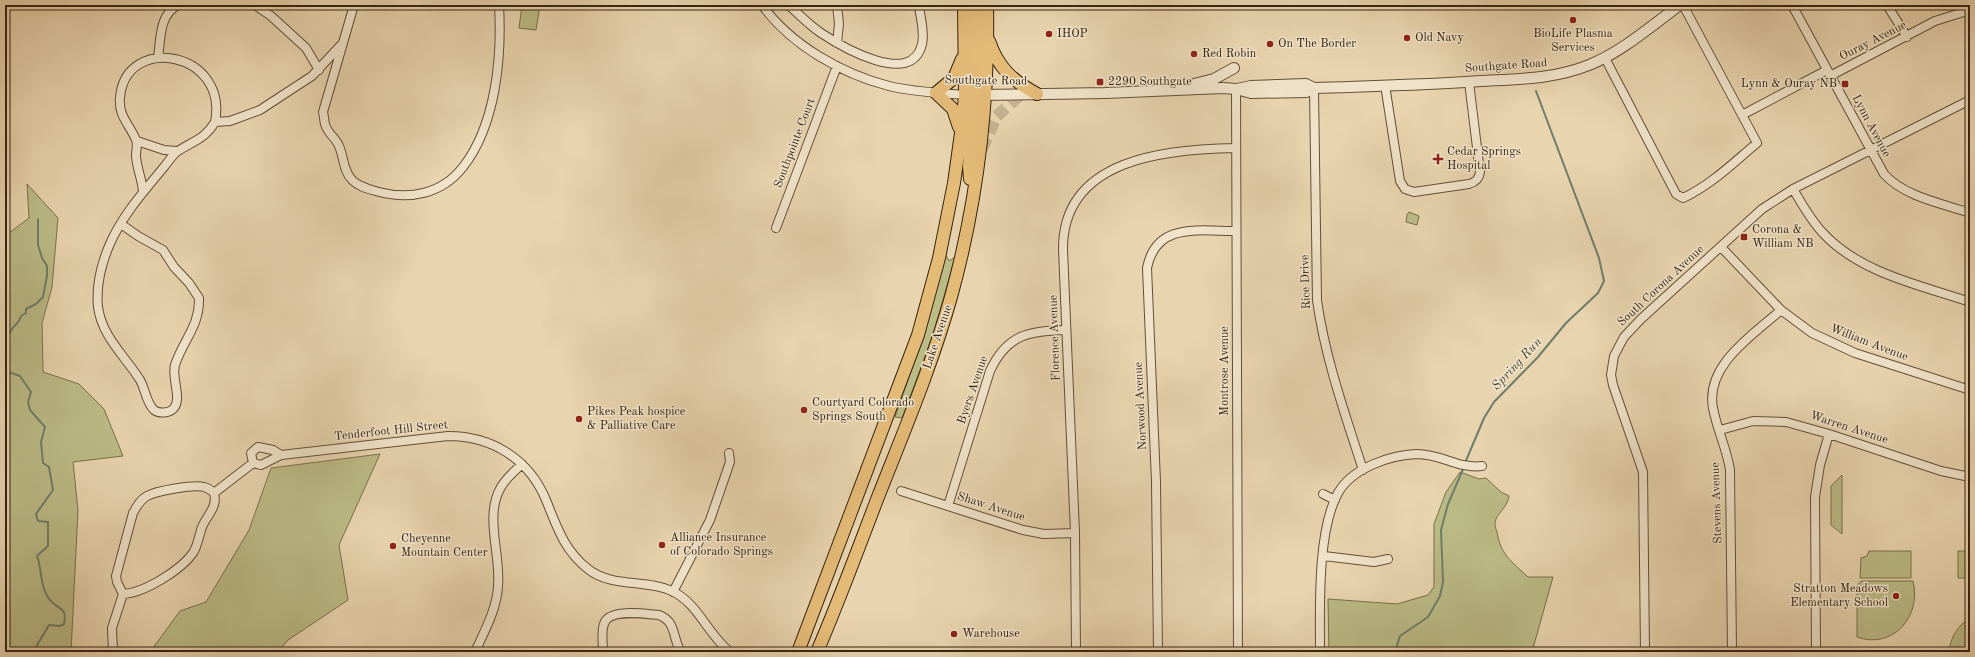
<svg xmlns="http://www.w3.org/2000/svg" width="1975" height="657" font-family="'Old Standard TT',serif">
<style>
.green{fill:#bbbb86;stroke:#78704c}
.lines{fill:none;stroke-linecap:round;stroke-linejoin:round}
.stream{stroke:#707d6c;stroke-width:2}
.primary-tunnel{stroke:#c4b18f;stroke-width:12;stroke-dasharray:12 6;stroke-linecap:butt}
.minor-casing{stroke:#625038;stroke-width:10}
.tertiary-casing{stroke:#625038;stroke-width:12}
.primary-casing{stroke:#362411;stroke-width:14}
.minor{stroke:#f0e3ca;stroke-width:8}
.tertiary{stroke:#f0e3ca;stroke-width:10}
.primary{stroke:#e4ba77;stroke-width:12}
.poi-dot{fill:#8f2418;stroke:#f0e3ca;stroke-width:1.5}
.labels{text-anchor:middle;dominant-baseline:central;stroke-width:3;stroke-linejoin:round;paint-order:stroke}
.poi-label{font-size:12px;fill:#362411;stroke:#f0e3ca;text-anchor:start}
.street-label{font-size:12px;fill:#362411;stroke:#f0e3ca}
.water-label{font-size:13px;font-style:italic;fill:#4e4937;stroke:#f0e3ca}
</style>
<rect width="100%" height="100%" fill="#e8d4ae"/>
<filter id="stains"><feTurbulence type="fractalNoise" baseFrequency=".005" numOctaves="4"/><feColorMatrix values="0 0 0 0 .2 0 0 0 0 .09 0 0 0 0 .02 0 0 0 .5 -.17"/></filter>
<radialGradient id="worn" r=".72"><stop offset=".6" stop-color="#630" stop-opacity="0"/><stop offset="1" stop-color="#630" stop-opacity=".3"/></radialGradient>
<path class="green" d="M522,5H540L536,30L519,28Z
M27,184L58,218L52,287L42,323L43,372L79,384L104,409L123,456L73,462L78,510L71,652H5V236L29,218Z
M1409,212L1419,216L1417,225L1406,222L1407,215Z
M946,255L949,261L955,257L933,335L902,418L895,417L922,340Z
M380,454L339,545L348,600L288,640L278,652H150L180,611L206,602L249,530L271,468Z
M1460,472L1479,479L1486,478L1501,492L1509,496C1507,509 1496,513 1495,523C1495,526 1496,530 1497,532C1500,554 1512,562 1528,577H1553L1532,652H1329L1328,599L1397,604L1428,595L1434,587V524L1446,492Z
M1842,475V534L1831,525V486Z
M1869,551H1911V578H1860L1861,558L1867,556Z
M1958,551H1970V578H1958Z
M1861,581H1913C1922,616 1893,650 1857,637V585Z
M1970,618V652H1949C1950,638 1958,625 1970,618Z"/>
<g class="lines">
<path class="stream" d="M1465,463L1484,418L1494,402L1538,357L1566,323L1598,293L1604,281L1599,258L1536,91
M33,652L49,625L60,626L64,624C68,606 57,610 49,599C40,587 42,569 37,556L48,546V522L38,521L36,514L53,490L49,467L43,463L41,442L45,427L30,410L28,402L31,392L20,376L6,371C5,359 5,339 12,329C16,323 19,324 21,316L26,313V309L36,304L43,297L47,276V266L42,258L38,245V219
M1395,652L1400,636L1428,617L1440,596L1443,582L1441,530L1448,504L1464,467"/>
<path class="primary-tunnel" d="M982,149L996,117L1020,95"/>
<g class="minor-casing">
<path id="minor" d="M255,5L271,16L306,48L319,70
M354,5L323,112C324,115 324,120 325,124C327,133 336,138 339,146C344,157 343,171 352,180C359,187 369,189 379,192C410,200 442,194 463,167C496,125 502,57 499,5
M762,5C791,45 842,74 889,86C913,92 940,93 965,95
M788,5C799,14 809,25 821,33C842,47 912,88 922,44C925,32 920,17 919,5
M837,5L839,24L837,43
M1683,5L1742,115
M1792,5L1884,174C1905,197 1941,203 1970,213
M1887,5L1907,37
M158,57C161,38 159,15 178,5
M1605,58L1676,194L1683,198C1711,185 1733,163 1757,143L1742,115L1827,70
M1830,76L1935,21L1970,10
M1385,85L1400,181L1405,189L1414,192L1469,184C1476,182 1479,179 1480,172L1469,82
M1314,88L1317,300C1325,358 1345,414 1363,470
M1236,89L1238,652
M137,141L164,150L177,151
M1793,189C1802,204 1810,219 1822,232C1859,273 1920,285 1970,302
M143,191C142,179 136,166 136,155C136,150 138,144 136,140C130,125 118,116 120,98C125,33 229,51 215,122L230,121L260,110L312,76L341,45
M121,224L138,236L163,250L174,267L189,283L199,298C200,326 183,340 175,365C171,378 183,400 173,409C169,413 159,414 154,410C146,403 145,388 140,380C125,356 102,337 98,307C96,286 101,265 109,246C121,217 144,191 164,167C168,162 173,154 178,151C193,141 205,139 215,122
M776,228L837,66
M1721,247L1781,310L1812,333L1855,353L1970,390
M1720,430L1753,421L1786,422L1829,434L1941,471L1970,477
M281,455L273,450L258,447L251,453L253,463L261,465L281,455L448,436C492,436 529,459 546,500C557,527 564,550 588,569C612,588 646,579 672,591C699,604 707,634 730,652
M901,491L1023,530L1044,534L1075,533
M214,493L253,463
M1323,494L1335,500
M948,506L990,371C1007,334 1029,331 1066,330
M1324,556L1374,562L1388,559
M673,592L710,520L730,462L729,453
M113,652L112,628L123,594L117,582L116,576L133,513C137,506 140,500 147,496C156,491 194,484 204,487C208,488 211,490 214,493C218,507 207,515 202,527C199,535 198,545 193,553C181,570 144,593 123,594
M475,652C484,632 497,609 498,586C501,554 484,516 501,487C506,478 515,471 522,464
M603,652C603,643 601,632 604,624C608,608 645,614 659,615C677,622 672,638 681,652
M1076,652L1075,533L1063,250C1062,158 1167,149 1236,148
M1158,652L1156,482L1147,268C1156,222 1199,231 1236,231
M1320,652C1320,609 1317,531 1338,493C1352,468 1390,455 1417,454C1442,454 1458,469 1482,466
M1645,652L1643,472L1613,385L1611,375L1614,356L1624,337L1641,319L1762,209L1793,189L1970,100
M1732,652L1730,470C1727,449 1717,430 1713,408C1705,365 1753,335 1781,310
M1816,652L1815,497L1820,465L1829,434"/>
</g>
<g class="tertiary-casing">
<path id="tertiary" d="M1190,85L1214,79L1234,68
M1237,89L1251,86L1306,84L1314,88
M979,95L1105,93L1223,88L1236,89L1251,93L1306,92L1314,88C1370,86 1425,85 1481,81C1518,79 1555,79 1589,65C1622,52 1651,26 1680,5"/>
</g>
<g class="primary-casing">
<path id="primary" d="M989,41C998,68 1013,81 1037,94
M959,127L953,109L936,93L954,78L962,59
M970,179L969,166L975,95L976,17L974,5
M798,652L918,335L939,258L954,183L962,126L965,95L964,5
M817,652C839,601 858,549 878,497C904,431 932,365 951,297C977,203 989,102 987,5"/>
</g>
<use href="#minor" class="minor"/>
<use href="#tertiary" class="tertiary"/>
<use href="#primary" class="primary"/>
</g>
<g class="poi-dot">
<circle cx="1573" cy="20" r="4"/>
<circle cx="1049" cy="34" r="4"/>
<circle cx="1407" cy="38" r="4"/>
<circle cx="1270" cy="44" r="4"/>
<circle cx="1194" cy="54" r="4"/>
<rect x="1096" y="78" width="8" height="8" rx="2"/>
<rect x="1841" y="80" width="8" height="8" rx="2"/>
<path d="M1436 153h4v4h4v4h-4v4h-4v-4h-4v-4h4z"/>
<rect x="1740" y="233" width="8" height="8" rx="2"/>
<circle cx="804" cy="410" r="4"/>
<circle cx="579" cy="419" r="4"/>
<circle cx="662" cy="545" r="4"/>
<circle cx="393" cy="546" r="4"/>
<circle cx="1896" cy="596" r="4"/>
<circle cx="954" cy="634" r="4"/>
</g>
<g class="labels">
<g class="poi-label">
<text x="1057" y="34">IHOP</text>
<text x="1573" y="34" text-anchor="middle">BioLife Plasma<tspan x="1573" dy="14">Services</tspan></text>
<text x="1415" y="38">Old Navy</text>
<text x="1278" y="44">On The Border</text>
<text x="1202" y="54">Red Robin</text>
<text x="1108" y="82">2290 Southgate</text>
<text x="1837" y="84" text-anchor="end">Lynn &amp; Ouray NB</text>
<text x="1447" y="152">Cedar Springs<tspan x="1447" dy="14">Hospital</tspan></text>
<text x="1752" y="230">Corona &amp;<tspan x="1752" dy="14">William NB</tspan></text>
<text x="812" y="403">Courtyard Colorado<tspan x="812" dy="14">Springs South</tspan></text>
<text x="587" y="412">Pikes Peak hospice<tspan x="587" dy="14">&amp; Palliative Care</tspan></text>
<text x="670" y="538">Alliance Insurance<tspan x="670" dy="14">of Colorado Springs</tspan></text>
<text x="401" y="539">Cheyenne<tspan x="401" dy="14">Mountain Center</tspan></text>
<text x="1888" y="589" text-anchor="end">Stratton Meadows<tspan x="1888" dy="14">Elementary School</tspan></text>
<text x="962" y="634">Warehouse</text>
</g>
<g class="street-label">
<text transform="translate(1873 41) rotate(-27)">Ouray Avenue</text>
<text transform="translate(1506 66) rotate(-4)">Southgate Road</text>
<text transform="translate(986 81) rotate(1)">Southgate Road</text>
<text transform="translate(1871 126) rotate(62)">Lynn Avenue</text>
<text transform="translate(795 143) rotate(-69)">Southpointe Court</text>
<text transform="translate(1306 282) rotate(-92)">Rice Drive</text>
<text transform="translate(1661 286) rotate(-43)">South Corona Avenue</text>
<text transform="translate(938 337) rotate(-71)">Lake Avenue</text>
<text transform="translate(1055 338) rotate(-92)">Florence Avenue</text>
<text transform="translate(1869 343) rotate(21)">William Avenue</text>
<text transform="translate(1225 371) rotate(-90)">Montrose Avenue</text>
<text transform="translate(973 390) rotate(-71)">Byers Avenue</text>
<text transform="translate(1141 406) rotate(-93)">Norwood Avenue</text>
<text transform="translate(1849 428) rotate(18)">Warren Avenue</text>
<text transform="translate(391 431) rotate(-6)">Tenderfoot Hill Street</text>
<text transform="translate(1717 503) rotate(-92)">Stevens Avenue</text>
<text transform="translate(991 507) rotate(18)">Shaw Avenue</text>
</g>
<g class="water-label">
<text transform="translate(1517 364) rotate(-47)">Spring Run</text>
</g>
</g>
<rect width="1975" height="657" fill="none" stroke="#e8d4ae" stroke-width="20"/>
<rect x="6" y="6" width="1963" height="645" fill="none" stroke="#362411" stroke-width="2"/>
<rect x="10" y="10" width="1955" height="637" fill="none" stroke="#362411"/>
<rect width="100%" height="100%" filter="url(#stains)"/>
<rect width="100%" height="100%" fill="url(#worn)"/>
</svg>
